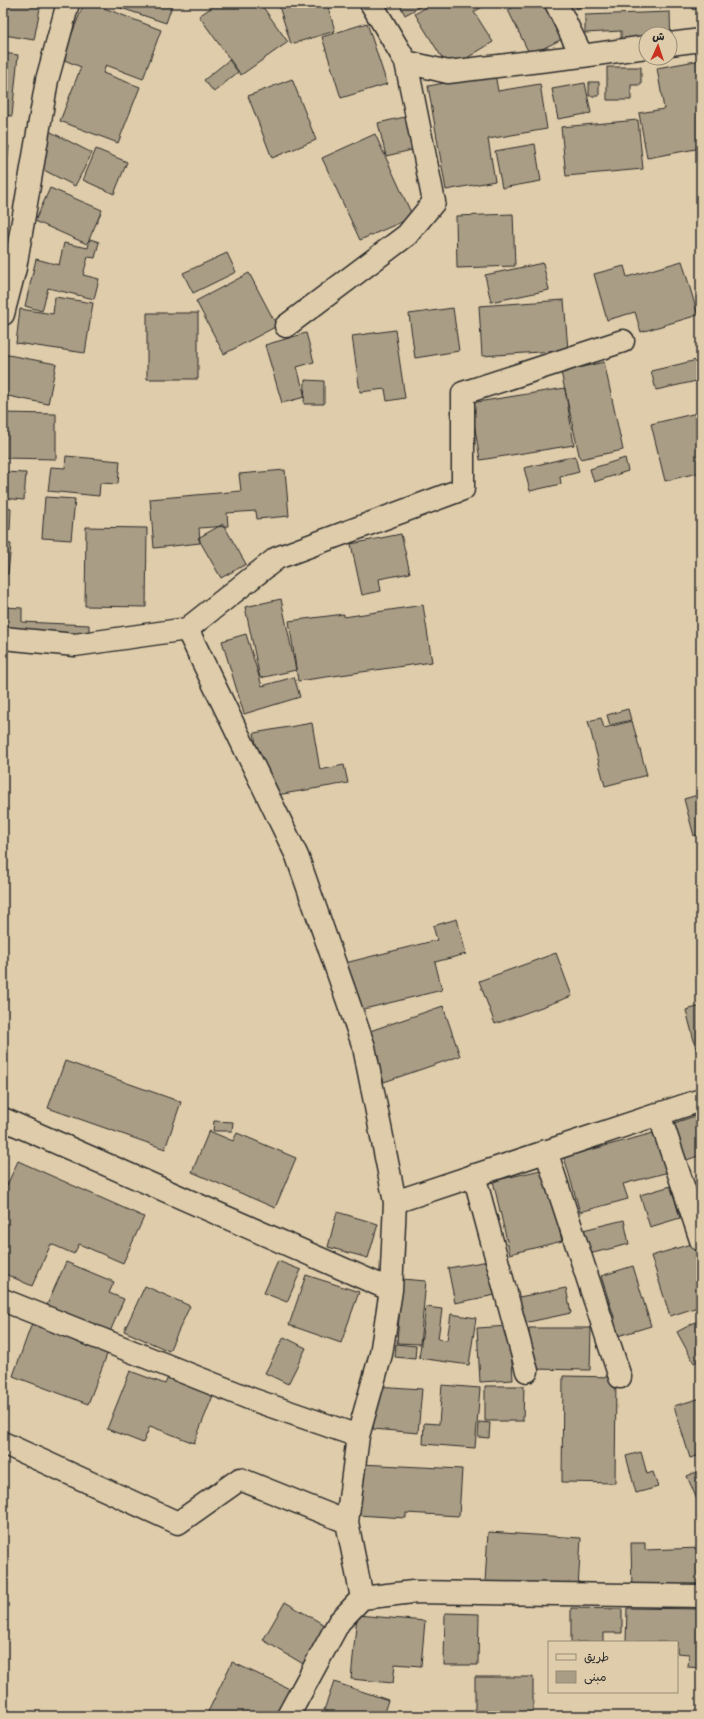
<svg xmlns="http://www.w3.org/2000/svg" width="704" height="1719" font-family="'Playpen Sans','Playpen Sans Arabic',sans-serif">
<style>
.building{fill:#aa9d85;stroke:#2b2b2b}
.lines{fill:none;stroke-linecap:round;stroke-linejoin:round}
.street-casing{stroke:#2b2b2b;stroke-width:25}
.street{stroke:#dfccaa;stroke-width:22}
</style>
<rect width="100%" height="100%" fill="#dfccaa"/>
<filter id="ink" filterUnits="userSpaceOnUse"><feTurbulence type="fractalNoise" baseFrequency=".025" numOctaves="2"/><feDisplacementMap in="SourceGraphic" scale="8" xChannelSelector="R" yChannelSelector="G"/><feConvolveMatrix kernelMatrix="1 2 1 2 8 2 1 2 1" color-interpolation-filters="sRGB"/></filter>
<g filter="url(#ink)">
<path class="building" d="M3,3H41L34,40L4,35L3,43Z
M84,3H91L161,30L143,79L106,65L103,73L140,87L118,143L60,121L81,67L62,59Z
M106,3H173L166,23Z
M218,3H260L288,42L241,75L199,16Z
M278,3H327L335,31L291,44Z
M399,3H427L405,15Z
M433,3H479L482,7L474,12L493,42L449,69L415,14Z
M522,3H545L562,39L530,55L508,10Z
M574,3H588L577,9Z
M691,3H701V7L693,10Z
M670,12L671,50L670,34H646V51L621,52V31L585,33V15Z
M367,23L387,84L341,98L322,37Z
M3,53L18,55L12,116L3,115Z
M229,60L238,72L214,92L204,80Z
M701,60V148L647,158L639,113L664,109L657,68Z
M607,67H641V85H631V100H607Z
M495,74L498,91L540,84L547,129L488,139L495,181L446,190L428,86Z
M292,79L316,140L272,158L248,96Z
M589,82H599V96H589Z
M585,83L591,113L558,119L552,89Z
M409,116L416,149L386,156L378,123Z
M638,120L643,169L566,176L561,127Z
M49,131L92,153L75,186L32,164Z
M375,134L413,217L360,240L322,158Z
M535,144L541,181L502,188L495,151Z
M3,146H9L4,196H3Z
M96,149L127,162L114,194L83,180Z
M50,188L102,210L87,244L35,221Z
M513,214L515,266L457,268L456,216Z
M90,239L99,242L95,258L88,257L83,275L99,279L94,299L48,288L42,311L25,306L36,259L59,265L64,243L88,248Z
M227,253L236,272L193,293L183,273Z
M682,261L698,315L641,332L635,312L607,320L594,274L624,266L627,277Z
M543,263L549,290L491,302L485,275Z
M249,273L277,326L224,354L196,301Z
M55,297L93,303L85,353L16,343L20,309L53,314Z
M564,300L568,350L482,356L479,306Z
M453,308L459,351L415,358L409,314Z
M147,313H198V379H147Z
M395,330L405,398L387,401L385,389L360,392L352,336Z
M306,333L314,362L297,367L305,397L282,403L265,345Z
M3,354L56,364L48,404L3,395Z
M701,359V380L656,390L651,371Z
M604,362L623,450L580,459L561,372Z
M305,380L324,381V404H304Z
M565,388L574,445L480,460L471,403Z
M701,412V472L665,481L651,424Z
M3,413L56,414V459L3,458Z
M66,456L120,461L118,484L100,483L99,496L48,491L51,467L65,468Z
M575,456L579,472L560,477L561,484L530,491L524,468Z
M625,458L628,471L594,482L590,469Z
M285,470L289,516L257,519L256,511L227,513L228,526L199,528L200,543L154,548L150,499L241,491L239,474Z
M3,472L26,473L24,500L3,498Z
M45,497L75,499L71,540L42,538Z
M3,507L11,508L10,530H3Z
M223,524L246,564L221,578L198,538Z
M86,527L147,528L146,607L85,606Z
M401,534L410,573L379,579L381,591L362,595L351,544Z
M3,543L11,544L8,574H3Z
M281,599L296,670L260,678L245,607Z
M423,605L432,662L298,681L289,621L344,614V617Z
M3,607L22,608V622L89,625V636L3,633Z
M246,634L262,686L294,677L300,697L244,714L222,641Z
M628,709L631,720L610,725L607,715Z
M601,718L604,728L632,721L647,775L605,786L588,721Z
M312,723L320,770L344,765L348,783L265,797L254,733Z
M701,794V834L694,836L684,799Z
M457,919L466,954L435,962L442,990L352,1012L341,964L437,940L433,926Z
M556,953L572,996L495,1024L479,981Z
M443,1006L460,1056L384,1082L367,1032Z
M701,1006V1060H699L686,1010Z
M65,1061L181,1102L165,1149L48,1108Z
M701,1114V1155L684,1161L671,1124Z
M214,1121L233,1122L232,1131H213Z
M209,1131L233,1141L237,1133L296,1158L275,1208L192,1172Z
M657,1132L669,1172L623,1184L628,1199L580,1212L564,1157Z
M18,1161L144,1217L123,1263L79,1244L74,1254L51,1244L32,1286L3,1273V1194Z
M545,1169L562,1241L510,1254L493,1181Z
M701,1179V1201L696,1181Z
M671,1186L680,1218L650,1227L640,1195Z
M337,1212L378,1224L368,1258L328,1247Z
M624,1220L629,1244L589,1254L583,1230Z
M694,1243L701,1267V1306L670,1316L651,1256Z
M494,1260L500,1294L455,1303L448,1268Z
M278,1261L301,1270L287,1302L264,1293Z
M66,1262L114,1282L109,1293L124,1299L109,1334L46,1307Z
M633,1266L651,1326L608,1339L604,1323L615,1320L601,1276Z
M306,1275L359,1292L341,1343L289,1325Z
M402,1279L426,1281L420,1344L397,1343Z
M145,1286L190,1306L169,1351L124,1331Z
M566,1288L571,1313L524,1323L519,1297Z
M426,1307L442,1309L438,1339L447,1340L451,1314L476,1318L469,1365L419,1358Z
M701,1319V1359L694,1363L677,1332Z
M32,1323L108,1352L88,1404L13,1376Z
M510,1326L513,1380L480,1382L477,1328Z
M529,1328H591L590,1370L529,1369Z
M284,1337L306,1348L288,1384L265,1373Z
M396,1344L416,1346L415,1359L395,1357Z
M130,1371L165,1384L169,1375L214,1393L194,1443L150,1426L143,1443L107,1429Z
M563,1376L616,1377L615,1483L562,1482Z
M442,1385L480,1388L475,1448L423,1444L424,1423L439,1424Z
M376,1386L422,1389L418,1433L373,1429Z
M485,1386H524L523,1421H485Z
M701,1398V1455L690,1458L674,1406Z
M479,1422L490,1423L489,1438L478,1437Z
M641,1452L647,1474L653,1472L658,1487L636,1493L626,1456Z
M360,1464L462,1469L459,1516L406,1513V1518L357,1515Z
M701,1470V1509L687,1476Z
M488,1532L581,1538L578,1588L485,1583Z
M631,1543H645V1550L701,1548V1589L632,1591Z
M285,1602L333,1630L310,1668L263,1640Z
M571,1608L622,1609V1633H603V1642H571Z
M627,1608L701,1609V1668L688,1667L689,1654L677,1653V1642H626Z
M445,1613L479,1614L478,1665H444Z
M357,1615L425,1621L421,1666L395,1664L393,1683L351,1679Z
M232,1662L294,1691L282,1716H206Z
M475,1677H533V1716L475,1715Z
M334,1682L388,1700L383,1716H341L324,1710Z"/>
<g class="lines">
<g class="street-casing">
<path id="street" d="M670,44L701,40
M582,56L646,47
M406,62L448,72L582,56L556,3
M3,314L15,268L47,80L68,3
M286,326L407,235L434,202L406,62L371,3
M187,629L297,856L364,1047L395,1202L391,1290L381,1354L358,1436L347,1522
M3,638L75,645L187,629L277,558L463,489V393L623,341
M659,1114L701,1240
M3,1119L391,1290
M546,1151L620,1377
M474,1175L527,1371
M395,1202L701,1100
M3,1300L251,1399L358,1436
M3,1443L178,1523L240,1479L347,1522L362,1598
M288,1716L339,1622L362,1598L413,1592L701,1596"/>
</g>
<use href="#street" class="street"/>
</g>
</g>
<rect width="704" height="1719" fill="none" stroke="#dfccaa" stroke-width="16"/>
<rect x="8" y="8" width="688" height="1703" fill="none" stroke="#2b2b2b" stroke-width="1.5" filter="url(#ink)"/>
<rect x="548" y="1641" width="130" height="52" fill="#dfccaa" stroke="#978c77"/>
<rect x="556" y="1654" width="20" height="6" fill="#dfccaa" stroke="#978c77"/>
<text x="584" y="1661" font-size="12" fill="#2b2b2b">طريق</text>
<rect x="556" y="1671" width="20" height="12" fill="#aa9d85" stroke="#978c77"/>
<text x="584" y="1681" font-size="12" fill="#2b2b2b">مبنى</text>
<g transform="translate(658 46) rotate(3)"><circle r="19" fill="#dfccaa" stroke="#978c77"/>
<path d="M0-3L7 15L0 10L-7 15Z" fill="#c8321e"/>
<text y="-6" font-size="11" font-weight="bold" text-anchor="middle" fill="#2b2b2b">ش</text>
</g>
</svg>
